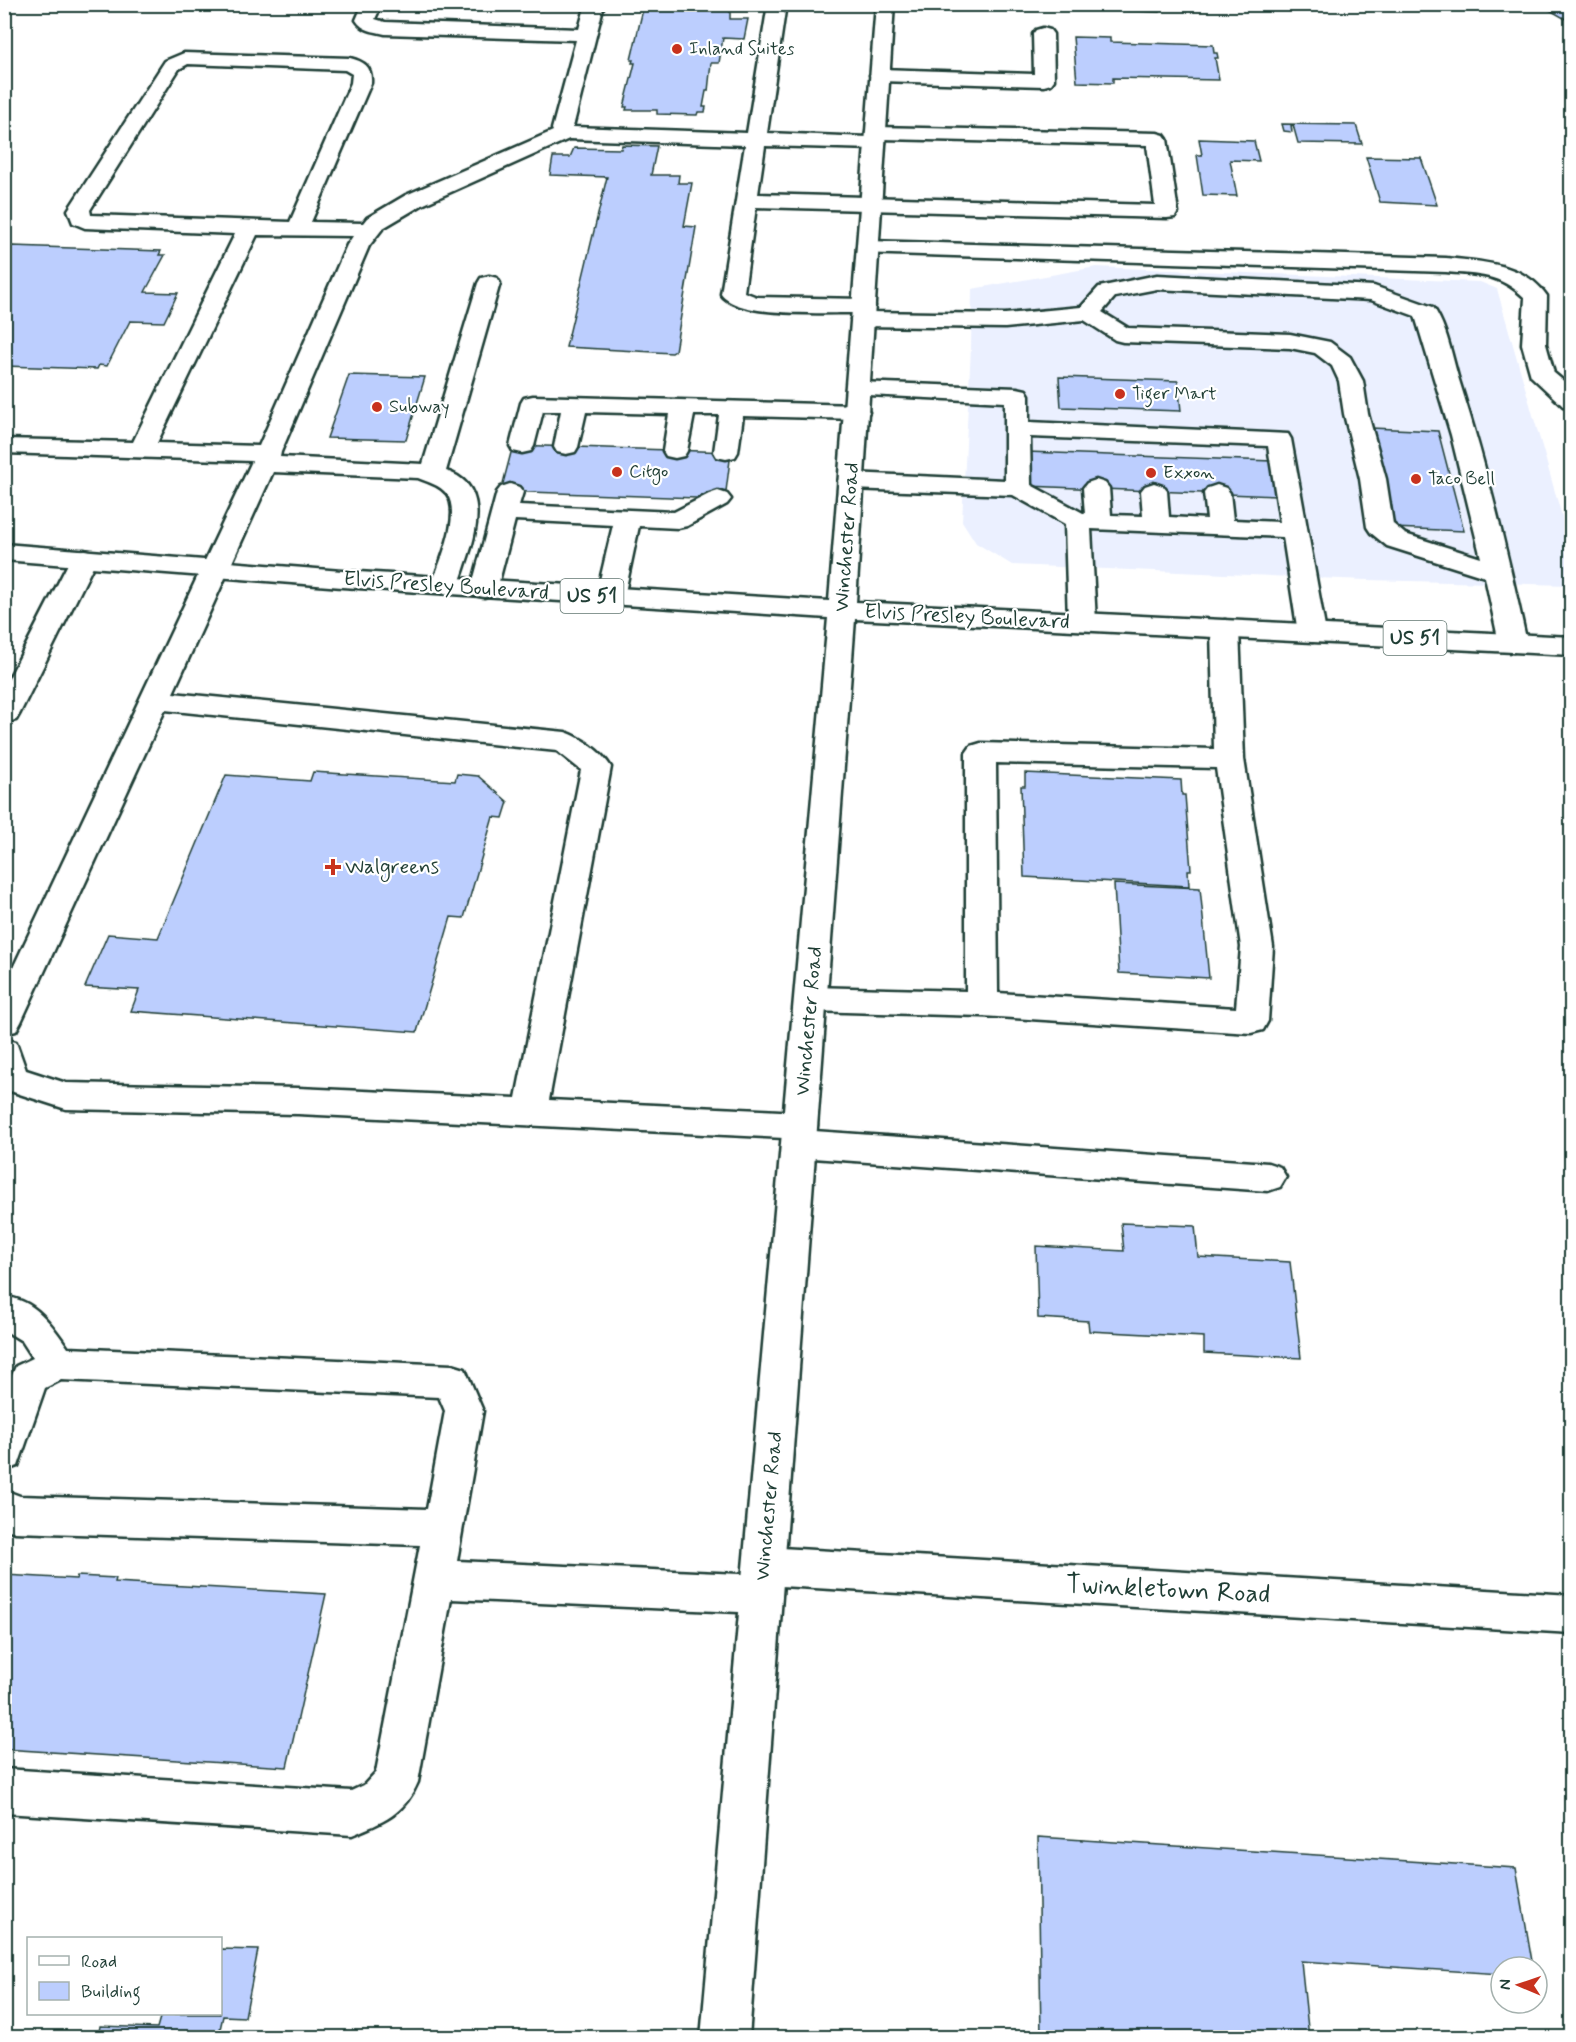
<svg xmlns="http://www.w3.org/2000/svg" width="1576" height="2042" font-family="Mynerve,sans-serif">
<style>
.built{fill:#ebf0ff}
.building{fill:#bccefe;stroke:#1f3d34;stroke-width:1.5}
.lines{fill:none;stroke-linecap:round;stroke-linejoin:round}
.lane-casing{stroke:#1f3d34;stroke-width:5}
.street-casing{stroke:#1f3d34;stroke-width:5}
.primary-casing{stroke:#1f3d34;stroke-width:5}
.lane{fill:#fff;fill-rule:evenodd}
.street{fill:#fff;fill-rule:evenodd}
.primary{fill:#fff;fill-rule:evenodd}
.poi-dot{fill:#c8321e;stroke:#fff;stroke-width:2}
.labels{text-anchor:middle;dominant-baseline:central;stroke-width:4.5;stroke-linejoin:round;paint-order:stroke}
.far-poi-label{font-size:18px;fill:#1f3d34;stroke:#fff;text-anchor:start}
.shield{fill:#fff;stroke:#627771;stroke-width:1.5}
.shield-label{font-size:20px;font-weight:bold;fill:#1f3d34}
.street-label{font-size:21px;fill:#1f3d34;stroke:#fff}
.poi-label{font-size:21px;fill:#1f3d34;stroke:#fff;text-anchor:start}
.near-street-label{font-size:26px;fill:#1f3d34;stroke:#fff}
</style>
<rect width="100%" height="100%" fill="#fff"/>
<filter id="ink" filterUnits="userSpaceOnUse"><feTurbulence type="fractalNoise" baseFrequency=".0167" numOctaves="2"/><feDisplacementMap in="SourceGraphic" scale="12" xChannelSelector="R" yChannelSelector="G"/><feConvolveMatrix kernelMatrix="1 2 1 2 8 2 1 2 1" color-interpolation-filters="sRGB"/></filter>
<g filter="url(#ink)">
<path class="built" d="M1096,267L1480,282L1497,289L1571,548V585L1366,580L1012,565L976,543L962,521L971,348L972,289Z"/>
<path class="building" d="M724,4L723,7H730V19H748L744,39L723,38L719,63H711L708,91H706L703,107H706L705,112H698L697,115L657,114V110H626L627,107H624L635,63H632L633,60H631L644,5Z
M1075,4H1158L1159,12L1082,9L1076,8Z
M1539,4H1572V20L1569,21Z
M1073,37L1110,38V42L1213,45L1214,53H1217L1218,58H1215L1219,80L1113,78V83L1077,82Z
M1282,124L1356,125L1362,144L1298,143L1293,125H1291L1292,132L1284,131Z
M1199,139L1254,141L1259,161L1230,160L1237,196L1203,195L1197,155H1202Z
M622,145L657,146L651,175H679L678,183H692L684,226L696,227L675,351L672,353L566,347L607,177L550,175L553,157H570L574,148L621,149Z
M1366,157L1421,158L1437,205L1380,202Z
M12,246L161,251L159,255H165L145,292L178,293L164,322L130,321L107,366L99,365L97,369L4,366V258Z
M349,375L425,377L406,440L327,438Z
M1059,377L1178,381L1181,411L1061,407Z
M1371,428L1438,431L1464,531L1393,528Z
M513,445L731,452L725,499L501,491Z
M1027,452L1272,461L1277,496L1027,486Z
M313,772L455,781L457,774L478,776L508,802L503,818L493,817L464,918L451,917L417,1032L131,1011L139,990L85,987L108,934L158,938L226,775L310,781Z
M1025,773L1181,780L1182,795H1185L1191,870H1188L1189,886L1024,877L1021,786H1025Z
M1114,884L1200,888L1209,978L1119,973Z
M1121,1223L1195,1226L1198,1257L1290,1262L1301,1358L1204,1353V1337L1089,1331L1088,1321L1038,1318L1036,1246L1124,1251Z
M4,1575L76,1579L77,1576L116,1578L115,1582L326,1594L287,1767L4,1749Z
M1038,1837L1516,1868L1533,1967H1501V1974L1301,1961L1309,2038H1041Z
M220,1949L258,1950L245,2017L223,2016L218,2038H98L100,2026L157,2028L161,2014H220Z"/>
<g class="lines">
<g class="lane-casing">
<path id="lane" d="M363,4H382L375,19L385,22L579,29L586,4H604L573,127L747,133L768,4H786L767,133L868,137L866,133L869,129L876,127L1157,133L1164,135L1167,139L1178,212L1175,217L1167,218L756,207L744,292L757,297L864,299L872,301L875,306L872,311L867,312L1005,314L1081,307L1099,287L1157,275L1374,286L1433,307C1447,327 1452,357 1459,380C1487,467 1508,555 1527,643L1523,649L1513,652L1503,649L1499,643L1485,577L1387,546L1371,533L1367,527L1360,479L1344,414L1339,381L1332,366L1315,353L1290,348L1123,342L1115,340L1084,320L1005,328L863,326L855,324L851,319L855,314L860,313C829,312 738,319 721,294L745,145L569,139L422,205L383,228L369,246L281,452L280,457L423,464L478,283L481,278L489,276L497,278L500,283L446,471C488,484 478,529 467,560C463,571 461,582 454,591L445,593L436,591L432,585C439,563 462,515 447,494C440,485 428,482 418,478L273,472L173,693L565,732C581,737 602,752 611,767L549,1100L800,1112L812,1116L817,1125L814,1131L1268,1163L1280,1167L1286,1177L1280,1187L1268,1191L799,1157L787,1153L782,1143L784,1138L298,1114L66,1109L4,1089V1039L16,1042L26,1070L66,1083L298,1088L516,1098L581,770L557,751L165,710L21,1022L16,1031L4,1034V987L252,461L4,453V439L133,442L235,234L85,228L73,223L68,210L165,61L184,53L350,58C365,62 372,67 371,83L311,222L363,223L367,218L406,195L553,131L552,129L576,40L385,34C373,31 363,31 356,20ZM188,64L345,70L352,74L351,83L290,222L91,215L90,210L179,69ZM883,139L1147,145L1155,205L758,194L765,146L875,149L882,147L885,143ZM257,235L353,236L347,245L259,446L157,443ZM1157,289L1371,300L1415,316L1451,435L1481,558L1405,534L1393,524L1386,479L1368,414L1363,381L1350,357L1330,342L1290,334L1128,328L1102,312L1115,297Z
M1043,28L1050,30L1053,34L1054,80L1051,84L1044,86L880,81L873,79L870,75L873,71L880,69L1034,74L1033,34L1036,30Z
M868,241L1446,258C1483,262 1524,263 1547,296L1546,344L1554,373L1572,388V408L1563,406L1531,376L1522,344L1525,298C1499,273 1479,275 1446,272L860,253L857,248L860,243Z
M858,382L1017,388L1026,390L1029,395V422L1288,434L1291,439L1326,633L1322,639L1312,642L1302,639L1298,633L1283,537L1091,529L1096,622L1092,628L1082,630L1072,628L1068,622L1065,524L1013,495L851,489L842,486L838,481L842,476L851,473L1005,480V402L849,394L846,389L849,384ZM1030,437L1268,446L1280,522L1233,520L1230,493L1226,488L1217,485L1208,488L1204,493L1207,519L1169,517L1167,491L1163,486L1154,483L1145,486L1141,491L1143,516L1111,515L1109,488L1105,483L1096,480L1087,483L1083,488L1085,514L1083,513L1031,485Z
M533,396L857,405L866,407L869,412L866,417L857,419L743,416L738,452L735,457L726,459L717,457L714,452L719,415H694L687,451L684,456L675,458L666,456L663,451L669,414L586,412L578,447L575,452L566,454L557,452L554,447L561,411H543L534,446L531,451L522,453L513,451L510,446L521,403L524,398Z
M510,484L519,487L523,492L519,505L674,512L709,494L718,491L727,494L731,499L727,504L687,526L678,528L639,526L624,597L620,603L610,605L600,603L596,597L613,525L515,520L497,589L494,595L484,597L474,595L471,589L497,492L501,487Z
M84,550L93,552L97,558L20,713L16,720L4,722V688L71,558L75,552Z
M1225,620L1235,623L1239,629L1244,759L1273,947L1268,1021L1263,1030L1251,1033L982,1016L811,1011L799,1008L795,999L799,990L811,987L966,991V753L971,746L981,743L1214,749L1211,629L1215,623ZM996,763L1216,768L1241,947L1236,1008L998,993Z
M4,1297C34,1298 53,1326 68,1348L452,1365L465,1369L483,1411L457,1561L761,1575L776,1581L782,1594L776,1607L761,1613L451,1599L418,1782C404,1815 383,1822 352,1835L4,1813V1769L351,1791L364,1785L376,1772L420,1545L15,1532L4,1528V1490L20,1496L427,1509L445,1411L439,1397L61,1380L45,1388L18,1466L4,1471V1394L16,1366L33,1358L22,1341L4,1330Z"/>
</g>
<g class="street-casing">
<path id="street" d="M764,1547L1572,1595V1633L764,1585L750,1579L744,1566L750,1553Z"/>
</g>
<g class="primary-casing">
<path id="primary" d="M876,4H894L856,602L1572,637V655L855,619L749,2038H701L828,618L342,587L4,560V544L342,571L829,601Z"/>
</g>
<use href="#lane" class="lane"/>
<use href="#street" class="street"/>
<use href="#primary" class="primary"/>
</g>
</g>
<g class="poi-dot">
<circle cx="677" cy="49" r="6"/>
<circle cx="1120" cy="394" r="6"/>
<circle cx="377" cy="407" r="6"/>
<circle cx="617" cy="472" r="6"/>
<circle cx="1151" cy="473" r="6"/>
<circle cx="1416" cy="479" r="6"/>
<path d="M330 858h6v6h6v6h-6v6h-6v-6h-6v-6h6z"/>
</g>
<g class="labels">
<g class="far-poi-label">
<text x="689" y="49">Inland Suites</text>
<text x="1132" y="394">Tiger Mart</text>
<text x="389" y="407">Subway</text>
<text x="629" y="472">Citgo</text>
<text x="1163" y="473">Exxon</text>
<text x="1428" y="479">Taco Bell</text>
</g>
<g class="shield">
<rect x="560.5" y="579" width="63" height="34" rx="4.5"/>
<rect x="1383.5" y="621" width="63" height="34" rx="4.5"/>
</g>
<g class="shield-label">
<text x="592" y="596">US 51</text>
<text x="1415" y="638">US 51</text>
</g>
<g class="street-label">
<text transform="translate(847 537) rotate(-86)">Winchester Road</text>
<text transform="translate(446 586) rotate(4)">Elvis Presley Boulevard</text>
<text transform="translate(967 617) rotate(3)">Elvis Presley Boulevard</text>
<text transform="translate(809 1021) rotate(-85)">Winchester Road</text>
<text transform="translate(769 1506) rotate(-85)">Winchester Road</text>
</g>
<g class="poi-label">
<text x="345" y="867">Walgreens</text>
</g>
<g class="near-street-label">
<text transform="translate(1168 1590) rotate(3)">Twinkletown Road</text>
</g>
</g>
<rect width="1576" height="2042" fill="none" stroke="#fff" stroke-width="24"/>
<rect x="12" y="12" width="1552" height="2018" fill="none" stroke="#1f3d34" stroke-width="2" filter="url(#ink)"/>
<rect x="27" y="1937" width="195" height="78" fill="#ffffff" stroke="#a5b1ae" stroke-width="1.5"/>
<rect x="39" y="1956" width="30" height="9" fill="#ffffff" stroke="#a5b1ae" stroke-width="1.5"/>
<text x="81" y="1967" font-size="18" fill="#1f3d34">Road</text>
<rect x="39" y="1982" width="30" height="18" fill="#bccefe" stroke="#a5b1ae" stroke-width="1.5"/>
<text x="81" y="1997" font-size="18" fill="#1f3d34">Building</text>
<g transform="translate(1519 1985) rotate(272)"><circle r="28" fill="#ffffff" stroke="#a5b1ae" stroke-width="1.5"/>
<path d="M0-4.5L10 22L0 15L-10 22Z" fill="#c8321e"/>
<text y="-9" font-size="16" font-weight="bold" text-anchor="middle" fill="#1f3d34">N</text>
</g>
</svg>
